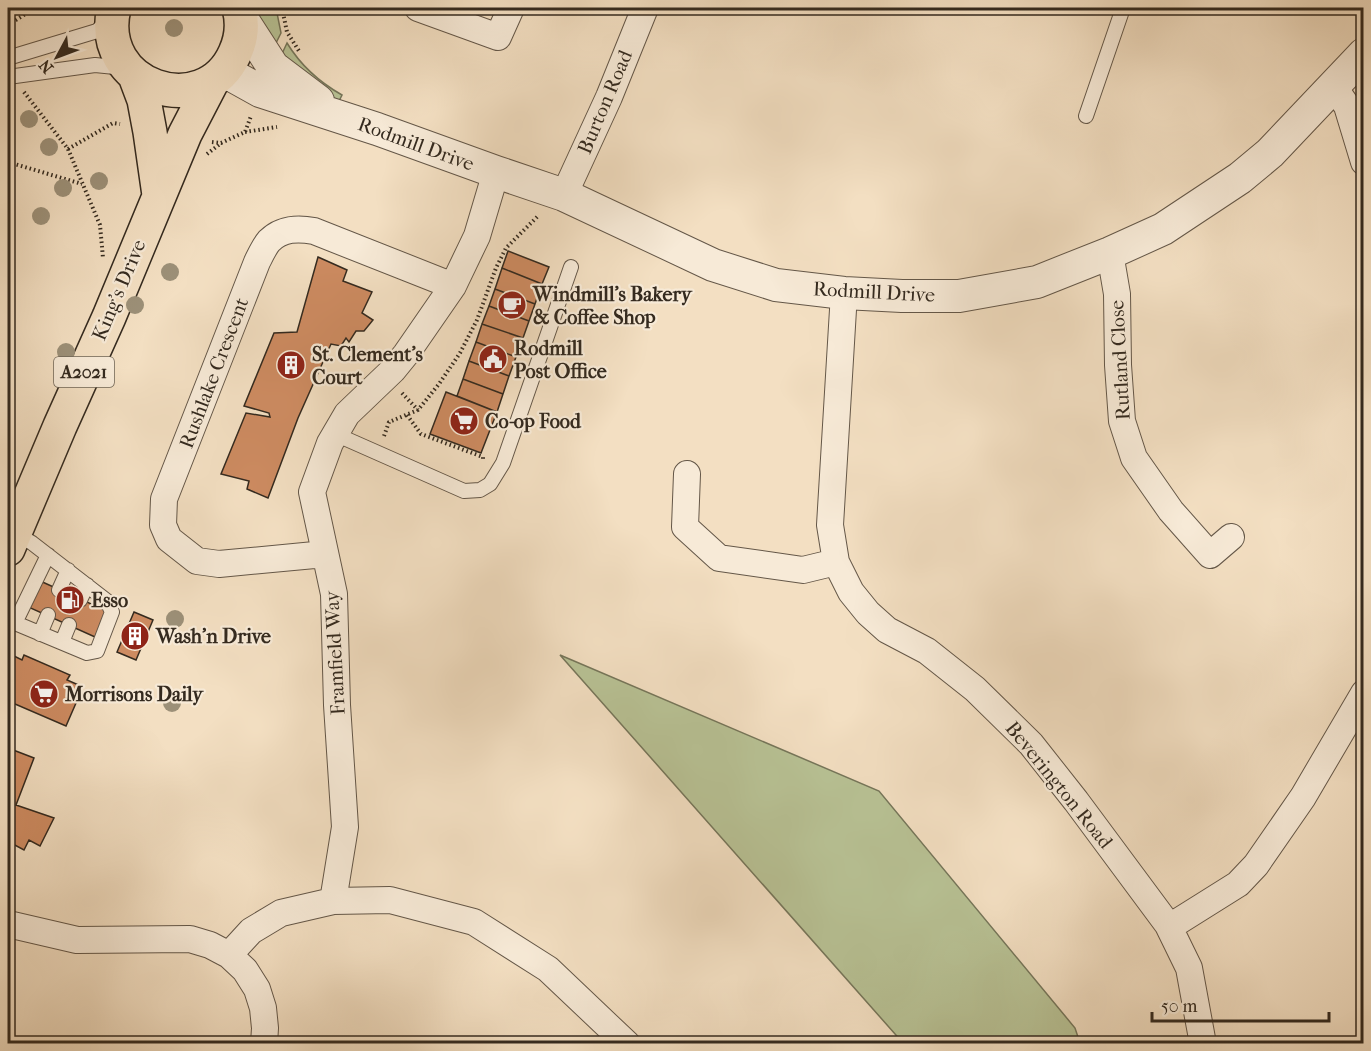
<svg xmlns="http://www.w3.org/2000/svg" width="1371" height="1051" font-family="'IM FELL French Canon',serif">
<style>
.green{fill:#b8c295;stroke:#76765a;stroke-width:1.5}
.building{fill:#cd8b61;stroke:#342a1f;stroke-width:1.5}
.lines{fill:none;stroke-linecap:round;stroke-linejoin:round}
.service-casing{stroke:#645748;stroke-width:16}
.minor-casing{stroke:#645748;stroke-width:28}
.tertiary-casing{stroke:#645748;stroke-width:34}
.primary-casing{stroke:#342a1f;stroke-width:36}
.path{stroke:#342a1f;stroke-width:4;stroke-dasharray:1.5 3;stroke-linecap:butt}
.service{stroke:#f7ead7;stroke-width:14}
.minor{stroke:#f7ead7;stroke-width:26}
.tertiary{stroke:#f7ead7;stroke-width:32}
.primary{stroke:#f3dfc2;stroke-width:33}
.tree{fill:#9c9078}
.labels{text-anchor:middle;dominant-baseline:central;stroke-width:4.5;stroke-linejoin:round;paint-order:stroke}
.shield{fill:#f7ead7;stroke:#6e6456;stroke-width:1.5}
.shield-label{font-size:18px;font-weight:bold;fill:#342a1f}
.street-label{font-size:20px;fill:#342a1f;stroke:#f7ead7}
.poi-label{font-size:20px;font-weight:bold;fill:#342a1f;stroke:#f7ead7;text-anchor:start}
</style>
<rect width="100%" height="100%" fill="#f3dfc2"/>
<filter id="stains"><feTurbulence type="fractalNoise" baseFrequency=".00333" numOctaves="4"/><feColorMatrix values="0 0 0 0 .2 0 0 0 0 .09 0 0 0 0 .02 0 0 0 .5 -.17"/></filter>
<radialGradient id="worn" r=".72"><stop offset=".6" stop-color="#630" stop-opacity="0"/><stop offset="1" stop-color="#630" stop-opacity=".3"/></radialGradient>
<path class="green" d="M254,8H276L281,33L273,49Z
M287,43C301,66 319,82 342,95L339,101L324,94L280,58Z
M560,655L879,791L1075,1028L1080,1043H903Z"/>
<path class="building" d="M508,251L549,267L542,284L502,268Z
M318,257L347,270L343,281L372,292L362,313L373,320L364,331H356L349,342L346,338L341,346L331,344L298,418L268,498L247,489L249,481L221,474L246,413L270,417L269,413L244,406L274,333L297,332Z
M502,268L542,284L535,304L495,289Z
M495,289L535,304L529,321L489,306Z
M489,306L529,321L523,338L482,324Z
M482,324L523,338L516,357L476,342Z
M476,342L516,357L509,376L469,361Z
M469,361L509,376L503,394L463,379Z
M463,379L503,394L497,412L457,396Z
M446,392L497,412L481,453L430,434Z
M38,580L107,611L95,637L26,606Z
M134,612L153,620L136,660L117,652Z
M8,653L22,660L24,655L70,675L67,680L83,687L66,726L8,701Z
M8,748L34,758L16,805L54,818L40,846L29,840L24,850L13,844L9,852L8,851Z"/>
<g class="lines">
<g class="service-casing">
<path id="service" d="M8,60L11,57L97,31L110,19
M8,77L95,65L125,68
M1086,116L1122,11L1116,8
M335,434L464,491L480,490L490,484L503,463L571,267
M59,590L68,570
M80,600L87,585
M8,620L87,653L97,651L112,612L107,601L32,543L15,533
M15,623L48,555
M40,634L48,615
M62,642L69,625"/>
</g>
<g class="minor-casing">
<path id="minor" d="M418,8L498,37L511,8
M1334,87L1347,106L1364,162
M564,195L609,97L645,8
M1110,253L1117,294L1118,365L1122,421L1134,458L1171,511L1210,555L1231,537
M844,293L830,525L836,562L851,592L868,613L887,630L927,651L975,689L1031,744L1076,801L1168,925L1189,968L1203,1044
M687,474L685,527L719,558L803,570L836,562
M325,554L219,564L197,561L169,539L163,525L164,499L257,262C260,256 264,247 269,241C282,228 298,228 314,231L453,286
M333,901L345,827L337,705L334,594L312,492L330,443L347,414L393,370L406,354L453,286L477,236L496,172
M8,924L77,940L190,939L210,945L229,955L245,970L257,989L263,1008L265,1028L264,1044
M1168,925L1179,921L1238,884L1256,865L1303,797L1364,693
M229,955L251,931L281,913L333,901L390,900L474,922L548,969L627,1044"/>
</g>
<g class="tertiary-casing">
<path id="tertiary" d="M242,19L273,67L318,101
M224,71L260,91L377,129L496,172L564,195L713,265L776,285L844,293L902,296H959L1037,282L1110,253L1163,229L1240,178L1270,153L1364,54"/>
</g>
<g class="primary-casing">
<path id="primary" d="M114,8C95,87 204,123 235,53C242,38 243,23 239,8
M135,76L144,100L150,132L159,195
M8,549L60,426L109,317L185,134L213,80"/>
</g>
<path class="path" d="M282,8L287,32L299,51
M8,25L35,8
M24,92L68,149L100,225L103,258
M245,132L277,127
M212,142L221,143L245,132L251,116
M68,149L113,123L120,124
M207,154L220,144
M8,162L82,184
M402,393L418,410
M407,415L421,434L483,457V459
M384,436L389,422L418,410L439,384L460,353L477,320L496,268L506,248L539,215"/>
<use href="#service" class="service"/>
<use href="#minor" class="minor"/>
<use href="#tertiary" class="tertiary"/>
<use href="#primary" class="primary"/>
</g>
<g class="tree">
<circle cx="174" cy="28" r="9"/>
<circle cx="29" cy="119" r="9"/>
<circle cx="49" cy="147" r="9"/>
<circle cx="99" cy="181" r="9"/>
<circle cx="63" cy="188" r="9"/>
<circle cx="41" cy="216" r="9"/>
<circle cx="170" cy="272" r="9"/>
<circle cx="135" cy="305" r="9"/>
<circle cx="66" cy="352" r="9"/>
<circle cx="175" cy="619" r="9"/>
<circle cx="172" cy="703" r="9"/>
</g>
<defs>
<g id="cafe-disc" transform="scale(1.5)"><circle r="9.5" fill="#8f2418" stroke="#f7ead7"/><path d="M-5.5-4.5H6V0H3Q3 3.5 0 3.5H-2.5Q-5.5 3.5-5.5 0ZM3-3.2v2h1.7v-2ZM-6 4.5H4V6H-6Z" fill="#fff"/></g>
<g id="civic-disc" transform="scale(1.5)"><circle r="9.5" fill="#8f2418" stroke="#f7ead7"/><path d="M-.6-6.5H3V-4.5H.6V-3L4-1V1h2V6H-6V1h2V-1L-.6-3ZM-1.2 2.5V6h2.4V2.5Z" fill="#fff"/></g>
<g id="building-disc" transform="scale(1.5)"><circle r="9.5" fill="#8f2418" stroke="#f7ead7"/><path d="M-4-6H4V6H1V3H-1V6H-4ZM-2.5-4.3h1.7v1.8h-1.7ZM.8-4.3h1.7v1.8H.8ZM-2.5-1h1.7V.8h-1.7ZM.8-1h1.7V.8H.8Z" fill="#fff"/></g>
<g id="supermarket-disc" transform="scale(1.5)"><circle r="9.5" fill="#8f2418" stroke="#f7ead7"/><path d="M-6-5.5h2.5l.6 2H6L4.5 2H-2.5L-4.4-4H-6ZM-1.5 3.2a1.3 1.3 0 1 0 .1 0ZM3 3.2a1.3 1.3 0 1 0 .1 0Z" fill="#fff"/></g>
<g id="fuel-disc" transform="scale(1.5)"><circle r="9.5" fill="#8f2418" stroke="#f7ead7"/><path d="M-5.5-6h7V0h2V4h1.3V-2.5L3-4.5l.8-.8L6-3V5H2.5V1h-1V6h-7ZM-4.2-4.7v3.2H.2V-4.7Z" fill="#fff"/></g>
</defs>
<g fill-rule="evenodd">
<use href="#cafe-disc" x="512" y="305"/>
<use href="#civic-disc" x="493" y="359"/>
<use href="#building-disc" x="291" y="365"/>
<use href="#supermarket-disc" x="464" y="421"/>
<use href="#fuel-disc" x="70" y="600"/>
<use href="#building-disc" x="135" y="636"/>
<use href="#supermarket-disc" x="44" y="694"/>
</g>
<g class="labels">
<rect class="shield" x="54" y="357" width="60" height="30" rx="4.5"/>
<g class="shield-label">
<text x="84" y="372">A2021</text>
</g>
<g class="street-label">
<text transform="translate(605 102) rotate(-67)">Burton Road</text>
<text transform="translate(416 144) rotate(20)">Rodmill Drive</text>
<text transform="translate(119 290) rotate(-67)">King's Drive</text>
<text transform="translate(874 292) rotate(3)">Rodmill Drive</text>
<text transform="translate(1120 360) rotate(-93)">Rutland Close</text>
<text transform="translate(214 373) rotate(-69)">Rushlake Crescent</text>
<text transform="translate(335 653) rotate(-93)">Framfield Way</text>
<text transform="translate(1059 785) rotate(51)">Beverington Road</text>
</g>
<g class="poi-label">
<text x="533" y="294">Windmill's Bakery<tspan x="533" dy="23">&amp; Coffee Shop</tspan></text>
<text x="514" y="348">Rodmill<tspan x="514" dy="23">Post Office</tspan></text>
<text x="312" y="354">St. Clement's<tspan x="312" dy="23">Court</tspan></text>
<text x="485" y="421">Co-op Food</text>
<text x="91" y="600">Esso</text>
<text x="156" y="636">Wash'n Drive</text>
<text x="65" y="694">Morrisons Daily</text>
</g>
</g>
<rect width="1371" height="1051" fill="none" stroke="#f3dfc2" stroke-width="30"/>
<rect x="9" y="9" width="1353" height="1033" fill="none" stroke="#342a1f" stroke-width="3"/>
<rect x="15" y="15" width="1341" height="1021" fill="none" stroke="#342a1f" stroke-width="1.5"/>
<g transform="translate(57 57) rotate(229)" stroke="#f7ead7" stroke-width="4.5" paint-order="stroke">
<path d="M0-4.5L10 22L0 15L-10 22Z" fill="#342a1f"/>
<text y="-9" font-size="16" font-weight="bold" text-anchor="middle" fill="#342a1f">N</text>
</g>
<path d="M1152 1012v9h177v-9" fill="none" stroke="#342a1f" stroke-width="3"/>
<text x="1161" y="1012" font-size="18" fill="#342a1f" stroke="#f7ead7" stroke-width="4.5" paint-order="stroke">50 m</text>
<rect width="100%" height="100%" filter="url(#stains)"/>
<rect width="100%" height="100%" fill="url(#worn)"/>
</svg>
